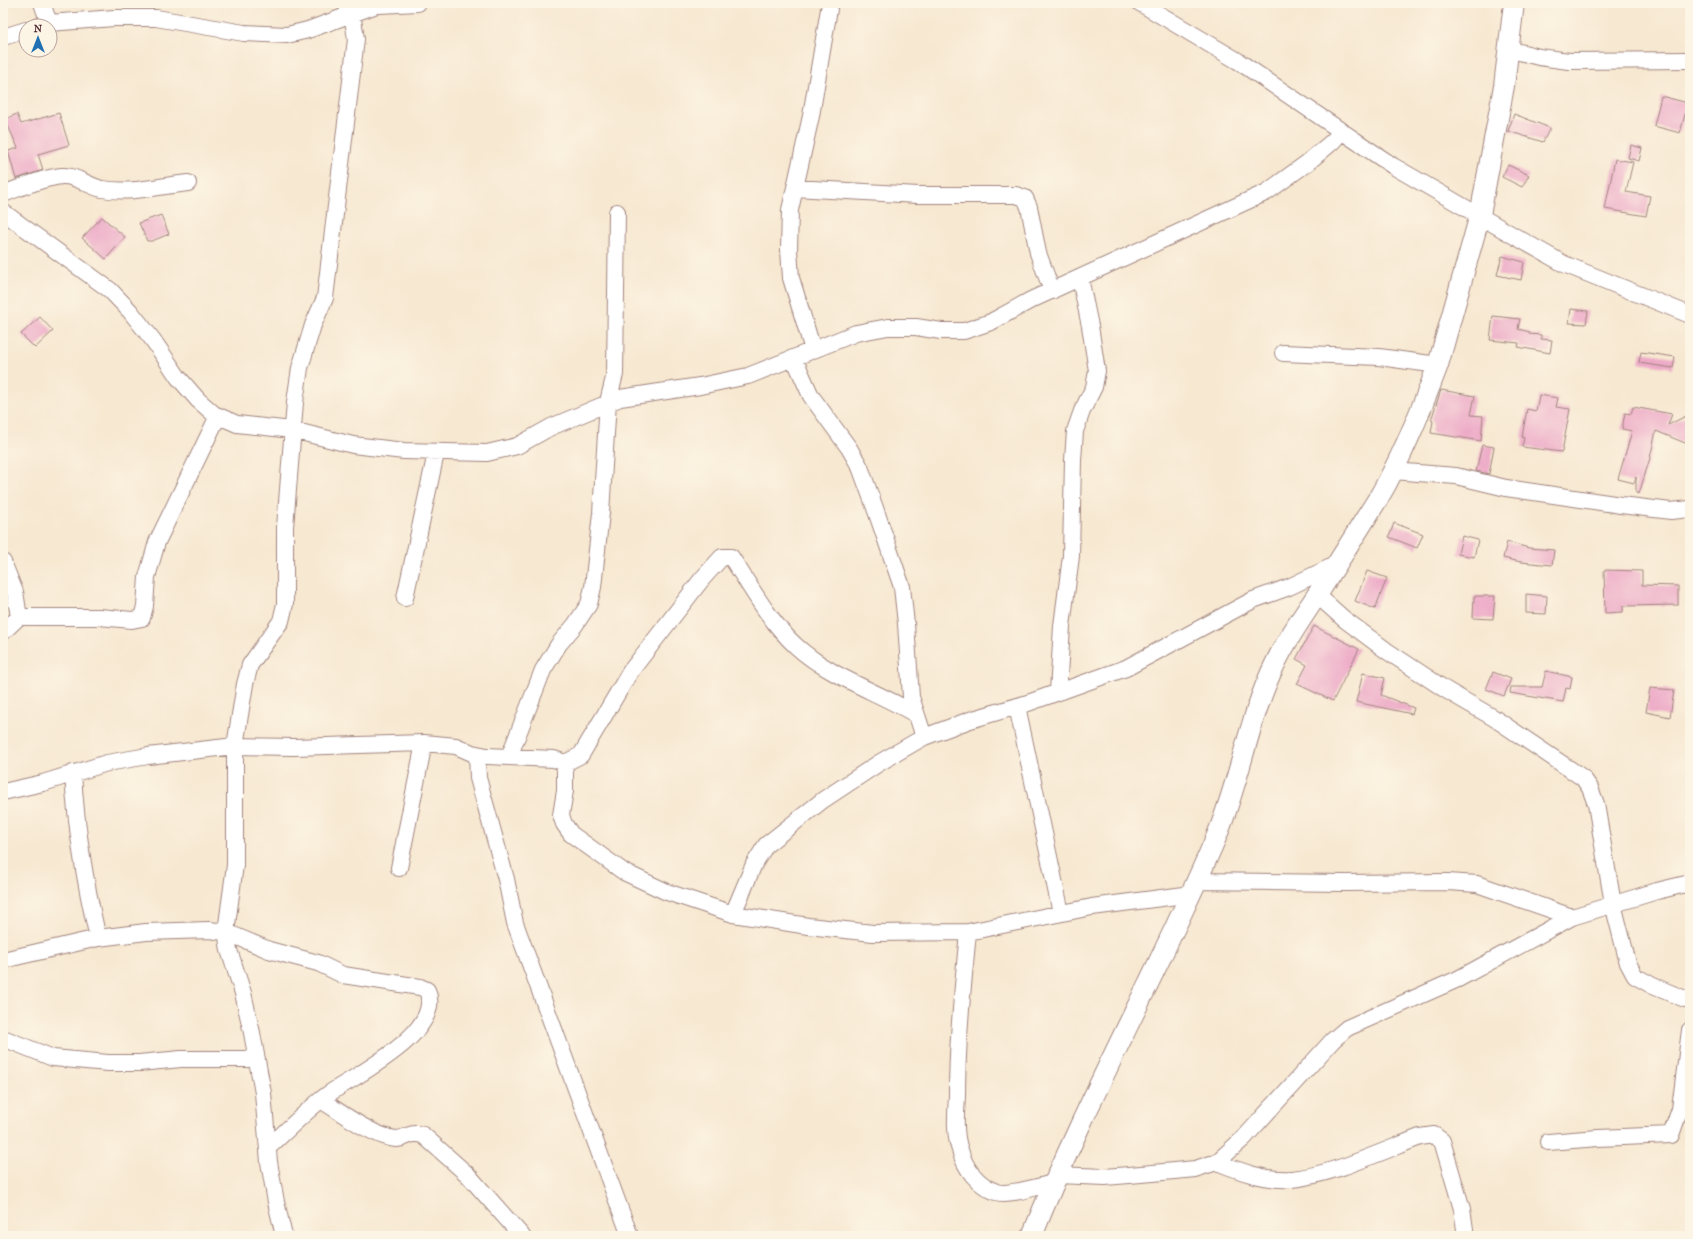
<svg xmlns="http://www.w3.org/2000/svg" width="1693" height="1239" font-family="'IM FELL French Canon',serif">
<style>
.building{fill:#edaac7}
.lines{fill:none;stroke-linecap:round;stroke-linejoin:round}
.minor-casing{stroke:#a0847e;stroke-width:18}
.tertiary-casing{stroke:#a0847e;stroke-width:22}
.minor{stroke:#fff;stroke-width:16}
.tertiary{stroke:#fff;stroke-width:20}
</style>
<rect width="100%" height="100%" fill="#fcf5e5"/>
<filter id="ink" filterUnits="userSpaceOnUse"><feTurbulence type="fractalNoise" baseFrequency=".025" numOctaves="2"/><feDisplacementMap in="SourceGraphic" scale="8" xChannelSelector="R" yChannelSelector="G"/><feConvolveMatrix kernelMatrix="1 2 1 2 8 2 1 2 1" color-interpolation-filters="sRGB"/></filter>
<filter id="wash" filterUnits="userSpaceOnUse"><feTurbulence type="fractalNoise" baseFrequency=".012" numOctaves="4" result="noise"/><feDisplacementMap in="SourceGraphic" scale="16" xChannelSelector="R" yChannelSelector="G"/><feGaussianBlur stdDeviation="0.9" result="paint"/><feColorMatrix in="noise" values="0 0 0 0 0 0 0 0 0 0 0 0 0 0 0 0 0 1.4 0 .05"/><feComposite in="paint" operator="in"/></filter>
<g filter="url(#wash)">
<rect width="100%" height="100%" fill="#f7e8d1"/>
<g id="blocks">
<path class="building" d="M1661,96L1688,103L1680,133L1654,126Z
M59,113L69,145L38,154L43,170L16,179L8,151L18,148L5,119L17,114L21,124Z
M1514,114L1550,128L1543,142L1508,131Z
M1631,145L1642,148L1639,161L1628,158Z
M1615,159L1633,162L1626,192L1650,196L1646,216L1605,209Z
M1508,165L1529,175L1522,187L1502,177Z
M161,215L169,234L152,241H147L139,223Z
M102,217L125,237L106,259L82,238Z
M1502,256L1524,262L1521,280L1497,275Z
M1571,309L1588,311L1586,324L1569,323Z
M1493,316L1520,319L1518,329L1530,332L1529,334L1541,335V339L1552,340L1550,353L1518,347L1519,343L1490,340Z
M40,317L53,331L35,348L21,334Z
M1641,352L1675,357L1673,368L1639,363Z
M1441,390L1475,396L1471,415L1483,416L1481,441L1431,433L1433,421L1431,420Z
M1539,395L1558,398L1556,407L1570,409L1562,452L1522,447L1524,438L1522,437L1527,409L1536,411Z
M1633,407L1672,414L1668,425L1690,414V445L1656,431L1650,458L1639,494L1636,493V477L1634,483L1618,479L1632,431L1622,429L1625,413L1631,414Z
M1482,445L1494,447L1489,474L1476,471Z
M1394,523L1423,534L1417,548L1389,537Z
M1462,536L1478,540L1474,557L1458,554Z
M1507,542L1529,548L1554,550L1552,565L1521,562L1503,558Z
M1604,570L1642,571V585L1678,586V605L1623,606V612L1605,613Z
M1367,571L1387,578L1375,609L1355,601Z
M1526,594L1547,596L1546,614L1526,613Z
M1474,596H1495L1493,619L1473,618Z
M1314,626L1359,649L1333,701L1297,684L1307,665L1296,659Z
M1546,671L1572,677L1570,689L1566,688L1563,702L1510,693L1511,687H1542Z
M1493,672L1511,679L1504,696L1486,689Z
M1363,673L1385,678L1381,695L1414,708L1412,714L1356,702Z
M1650,688L1674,690L1670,717L1646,712Z"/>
</g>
</g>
<g filter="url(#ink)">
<use href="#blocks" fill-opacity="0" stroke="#a0847e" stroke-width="1"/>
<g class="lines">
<g class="minor-casing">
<path id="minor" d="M42,3L49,23
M1140,3L1238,61L1393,166L1516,237L1564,264L1690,315
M379,5L418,3
M39,26L49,23L114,18H156L244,33L287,35L308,30L382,3
M3,37L26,30
M1508,49L1539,57L1569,61L1690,60
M795,188L918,195H1016L1025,198L1029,207L1038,253L1052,291
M3,194C22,187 42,178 62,176C76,175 88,186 102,189C130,194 160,186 188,183
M3,212L110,290L130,311L153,340L178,377L198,400L214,414L237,424L292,430L353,445L404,451L487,453L517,446L551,427L620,398L700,386L748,376L856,333L888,327H916L941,331H964L991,322L1031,300L1267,192L1307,163L1332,142L1342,131
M813,350L791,278L789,250L790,210L811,116L829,9
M1283,353L1379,357L1438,365
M794,358L811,396L849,448L860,467L875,508L902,587L906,624L911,697L924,737
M1393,471L1456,476L1506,488L1621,505L1671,511L1690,509
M3,562L15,592L19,617
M1317,595L1344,619L1387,651L1446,690L1494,718L1583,778L1590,788L1596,804L1613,904L1628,963L1635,976L1653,986L1685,999L1690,1000
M405,598L436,453
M3,632L19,617H99L132,620L142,618L145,606L147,577L157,542L218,416
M1058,692L1062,626L1071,556L1073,460L1075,431L1082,411L1094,387L1097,371L1090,326L1080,278
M1017,706L1061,913
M915,714C876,691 830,677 796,646C769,621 751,587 731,557H722L702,579L630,672L581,755L565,763V791L561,815L564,824L571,834L624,872L667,892L733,914L808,926L873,933L968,932L1092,907L1192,894
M477,754L478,778L506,879L515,923L630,1236
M509,757L543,670L559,644L575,625L589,604L593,587L601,513L608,402L615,374L617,212
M73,773C76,829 85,883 98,938
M3,792L43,783L107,763L148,756L235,746L294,747L424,743L456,746L472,753L487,756L554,759L565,763
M399,868L424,743
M1197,881L1344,883L1448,882L1477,884L1572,917
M733,914L754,864L766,845L823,800L879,763L924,737L970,720L1028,703L1126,668L1253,600L1289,587L1337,564
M968,932C963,986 957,1041 957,1096C956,1114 954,1133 960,1150C965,1169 978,1185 996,1192C1009,1196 1039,1186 1053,1183
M3,960L98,938L146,932L209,930L226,932L269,950L318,963L343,975L420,987L427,990C445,1033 353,1076 327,1095C306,1111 287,1130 268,1148
M3,1038L53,1058L108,1063H139L181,1059H257
M321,1100C340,1112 374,1137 396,1139C406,1139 410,1131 423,1135L468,1175L522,1236
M1548,1142L1598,1138L1671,1135L1680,1109L1690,1030
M1217,1162C1239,1171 1266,1181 1291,1179C1329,1176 1383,1151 1420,1137L1434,1135L1442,1141L1462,1209L1466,1236
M1056,1175L1105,1177L1153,1173L1195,1169L1217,1162L1244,1138L1333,1040L1347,1028L1458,979L1572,917L1657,891L1690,883
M284,1236L276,1202L269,1162L263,1093L252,1033L243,993L229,950L226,932L235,865V746L245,684L250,665L281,621L285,604V527L295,402L300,368L313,325L325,298L356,39L352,13L345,3"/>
</g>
<g class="tertiary-casing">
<path id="tertiary" d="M1032,1236C1086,1101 1157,974 1215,840C1240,783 1248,718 1276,662C1288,637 1304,615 1319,592C1339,561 1359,529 1379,497C1402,458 1422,408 1438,365L1480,215L1504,86L1514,3"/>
</g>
<use href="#minor" class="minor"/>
<use href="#tertiary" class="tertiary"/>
</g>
</g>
<rect width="1693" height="1239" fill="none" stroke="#fcf5e5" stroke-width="16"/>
<g transform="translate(38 38)"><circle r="19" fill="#fcf5e5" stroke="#b59f9b"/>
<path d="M0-3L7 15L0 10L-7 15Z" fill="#1f6fb2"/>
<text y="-6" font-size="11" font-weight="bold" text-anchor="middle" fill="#4a1f2b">N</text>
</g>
</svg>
